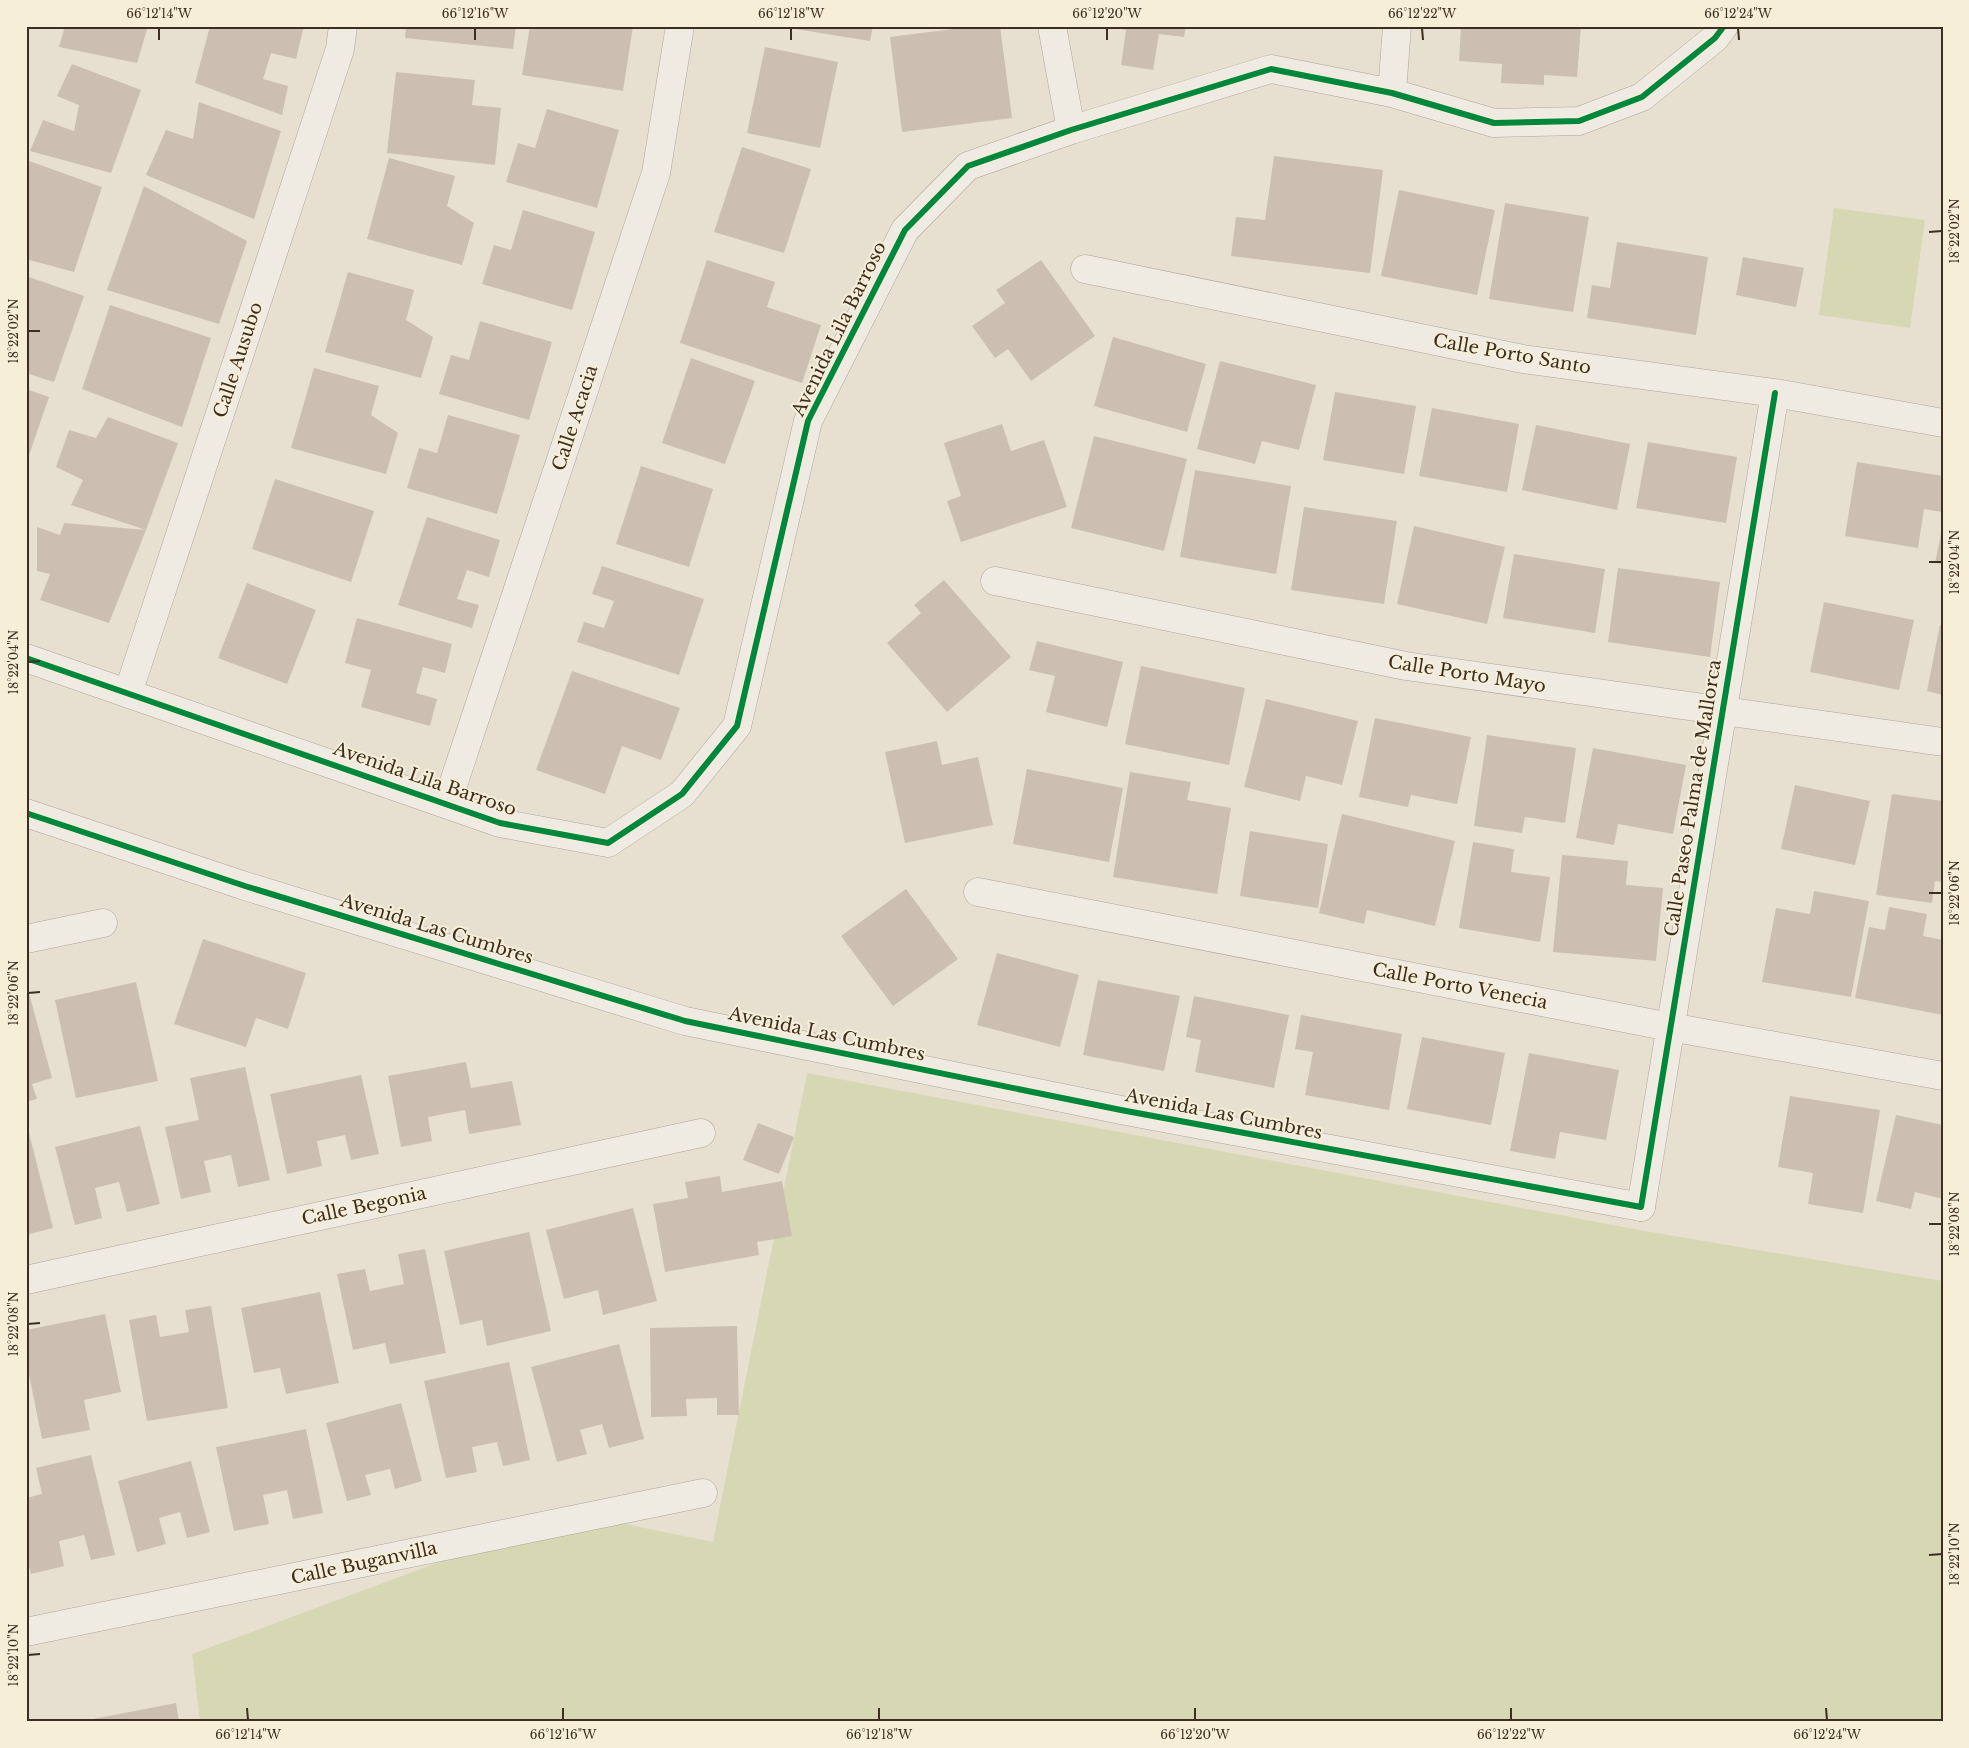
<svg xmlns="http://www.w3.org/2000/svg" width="1969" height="1748" font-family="'Libre Baskerville',serif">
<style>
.green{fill:#d6d7b3}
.building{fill:#cbbfb2}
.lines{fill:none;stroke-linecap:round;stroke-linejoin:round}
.minor-casing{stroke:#ada599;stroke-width:29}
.tertiary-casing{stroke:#ada599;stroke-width:29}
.minor{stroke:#efebe3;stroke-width:28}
.tertiary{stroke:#efebe3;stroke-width:28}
.cycleway-casing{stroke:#f7eed8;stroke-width:9}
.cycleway{stroke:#00873e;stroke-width:6}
.ticks{fill:none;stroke:#3d2e20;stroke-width:2}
.labels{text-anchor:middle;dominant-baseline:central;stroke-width:4;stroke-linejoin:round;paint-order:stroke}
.street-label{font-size:18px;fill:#3d2e20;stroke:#f7eed8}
.neatline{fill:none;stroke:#3d2e20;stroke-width:2}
.ticks-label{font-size:12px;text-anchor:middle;fill:#3d2e20}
</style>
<rect width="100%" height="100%" fill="#e7e0d1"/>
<path class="green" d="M1834,208L1925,220L1910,328L1819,315Z
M807,1073L1639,1230L1943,1281V1722H200L192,1654L571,1513L713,1542Z"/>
<path class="building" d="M65,26H148L137,63L59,47Z
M210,26H304L296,59L271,53L263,79L288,86L282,115L195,83Z
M406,26H516L513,49L405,38Z
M530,26L560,29L561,26H633L623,91L522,75Z
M777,26H873L870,41Z
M977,26H1000L1012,118L902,132L890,37Z
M1110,26H1186L1184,37L1159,34L1153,70L1121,65L1126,30Z
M1461,26H1581L1577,77L1544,75V85L1501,83L1502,64L1459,61Z
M765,47L838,62L820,148L747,133Z
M72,64L141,90L111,173L30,151L43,120L74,131L79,105L57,96Z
M396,72L475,80L472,105L501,108L495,165L387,153Z
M199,102L281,131L254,219L146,175L166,130L193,139Z
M547,109L619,130L597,208L506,182L518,143L535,148Z
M742,147L811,169L784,253L714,232Z
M1274,156L1383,170L1370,273L1231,256L1236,217L1265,220Z
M389,158L455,176L447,206L474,223L462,265L367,239Z
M29,161L102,187L74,272L26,259V169Z
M144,186L247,241L219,324L107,290Z
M1399,190L1495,210L1477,295L1381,276Z
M1505,203L1589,217L1573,312L1489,299Z
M523,210L595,232L572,310L482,284L494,245L511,250Z
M1617,242L1708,257L1696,335L1587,318L1592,285L1610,288Z
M1743,257L1804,268L1796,307L1736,295Z
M707,260L775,282L767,307L821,325L802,383L680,343Z
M1041,260L1095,336L1031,381L1008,349L995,358L972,326L1005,303L996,290Z
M348,272L414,290L406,320L433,337L421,378L325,352Z
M26,276L84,296L54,382L26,373Z
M110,305L211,338L182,427L82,389Z
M480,321L552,342L529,420L439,394L451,355L469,360Z
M1113,337L1206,364L1187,432L1094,406Z
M691,358L755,381L725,464L662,443Z
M1220,361L1316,385L1299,450L1262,441L1255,464L1197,449Z
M314,368L379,386L371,415L398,433L386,474L291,448Z
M26,389L49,397L27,461H26Z
M1335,392L1416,406L1404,474L1323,460Z
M1432,408L1519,424L1507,492L1419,476Z
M448,415L520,435L497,514L407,488L419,448L437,453Z
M108,417L178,443L146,530L71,505L83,480L56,467L69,430L96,438Z
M1002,424L1011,451L1044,440L1067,507L961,542L947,501L961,496L944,443Z
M1536,425L1630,444L1617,510L1522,490Z
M1094,436L1187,459L1164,551L1071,528Z
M1648,442L1737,457L1726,523L1636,508Z
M1857,462L1943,476L1942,512L1924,509L1918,548L1845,536Z
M641,466L713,489L689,567L616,544Z
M1195,470L1291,486L1276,574L1180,557Z
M275,479L374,511L351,582L252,549Z
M1304,507L1397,521L1384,604L1291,590Z
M427,517L500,540L489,577L467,570L457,599L479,605L472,628L398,605Z
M64,523L146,530L109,623L40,600L50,574L37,571V527L60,535Z
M1414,526L1505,547L1487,624L1397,604Z
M1942,529H1943V564L1935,563Z
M1514,554L1605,569L1595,633L1503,618Z
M602,566L704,599L679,675L577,642L584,622L604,628L614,601L592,594Z
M1618,568L1720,582L1710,657L1608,642Z
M944,580L1011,657L947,712L887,643L921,613L914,605Z
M247,583L316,610L287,684L218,658Z
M1824,602L1914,620L1899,690L1810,672Z
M357,618L452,644L445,673L423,667L416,693L437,699L430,726L361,707L371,670L345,663Z
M1940,625H1943V695L1927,691Z
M1037,641L1123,662L1107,727L1046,712L1055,676L1029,670Z
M1141,666L1245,688L1229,765L1125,744Z
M572,671L680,708L661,760L622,746L605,794L536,770Z
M1266,699L1358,721L1342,785L1306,776L1300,801L1244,787Z
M1375,718L1471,737L1457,804L1411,795L1408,807L1359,797Z
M1487,735L1576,748L1565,823L1525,817L1522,833L1474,826Z
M937,741L942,765L978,757L993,825L905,843L885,752Z
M1593,748L1686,765L1673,834L1618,824L1614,845L1576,838Z
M1027,769L1123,788L1109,862L1013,844Z
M1130,772L1191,782L1187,800L1231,808L1217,894L1113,877Z
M1795,785L1870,801L1855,865L1781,849Z
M1892,794L1943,801V882L1935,881L1932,903L1876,895Z
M1342,814L1455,841L1435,926L1367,910L1364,924L1319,913Z
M1250,831L1328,844L1318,908L1240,896Z
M1473,842L1514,849L1511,872L1550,877L1540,942L1459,928Z
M1562,855L1628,861L1626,885L1663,888L1656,961L1553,952Z
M906,889L958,959L893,1006L841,936Z
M1814,891L1869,901L1851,997L1762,982L1776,908L1810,914Z
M1889,907L1927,914L1923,936L1943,940V1015L1855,998L1869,927L1885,930Z
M203,939L306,973L288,1029L256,1018L246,1047L174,1024Z
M997,953L1079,975L1060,1047L977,1025Z
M1098,980L1180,996L1164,1071L1083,1055Z
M136,982L158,1081L76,1098L55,1000Z
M29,993L52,1078L32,1084L37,1099L26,1102V994Z
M1194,996L1289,1015L1274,1088L1195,1072L1201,1040L1186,1037Z
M1301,1015L1402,1034L1389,1110L1305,1095L1313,1052L1295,1049Z
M1422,1037L1505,1053L1491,1125L1407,1109Z
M1529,1053L1619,1070L1606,1140L1560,1132L1555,1159L1510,1151Z
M466,1062L471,1088L512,1081L521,1125L469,1134L465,1110L428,1117L432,1141L401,1147L388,1076Z
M245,1067L270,1180L238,1187L231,1155L204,1161L211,1192L181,1199L165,1127L199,1120L190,1078Z
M361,1075L379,1154L351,1160L345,1135L317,1141L322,1166L287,1174L270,1094Z
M1790,1096L1880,1110L1863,1213L1808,1204L1813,1173L1778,1167Z
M1896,1115L1943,1125V1199L1915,1192L1911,1209L1876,1201Z
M26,1121L53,1228L26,1235Z
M758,1123L794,1137L779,1174L743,1160Z
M140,1126L160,1204L127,1212L119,1182L95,1188L102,1218L75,1225L55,1147Z
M720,1176L722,1192L782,1181L792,1236L757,1242L759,1255L665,1272L653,1204L688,1198L685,1182Z
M633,1208L657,1301L603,1315L598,1290L564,1299L546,1230Z
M529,1232L551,1331L487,1346L482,1320L460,1325L444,1251Z
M425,1249L446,1353L390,1364L385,1343L353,1350L337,1274L365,1269L370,1291L404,1284L398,1254Z
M320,1292L339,1383L286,1394L280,1368L254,1373L241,1308Z
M211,1306L228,1408L147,1421L129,1320L156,1315L160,1337L189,1332L185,1310Z
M105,1314L121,1392L84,1400L90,1430L42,1439L26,1360V1330Z
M737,1326L739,1415H717V1398L686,1399L687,1416L651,1417L650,1328Z
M619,1344L644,1439L609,1448L602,1424L580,1430L587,1454L557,1462L531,1367Z
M509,1362L530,1460L503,1466L497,1442L472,1447L477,1472L446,1478L424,1381Z
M401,1403L422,1481L395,1489L390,1469L365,1475L371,1495L347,1501L326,1423Z
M306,1429L323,1513L293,1519L287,1490L263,1495L269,1524L234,1531L216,1447Z
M91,1455L115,1555L91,1560L84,1535L59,1541L64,1566L31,1574L26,1555V1498L42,1494L36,1468Z
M191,1461L210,1532L187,1538L180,1512L159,1518L166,1544L137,1552L118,1481Z
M176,1703L179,1722H83V1721Z"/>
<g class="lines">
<g class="minor-casing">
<path id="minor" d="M1052,26L1071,130
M1392,93L1397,26
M1085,269L1523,359L1775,393L1943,423
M995,581L1406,666L1943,742
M26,658L500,823L608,843L682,794L737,726L808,421L905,230L968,166L1071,130L1271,69L1392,93L1494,123L1579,121L1642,97L1715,38L1724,26
M128,693L340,49L343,26
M447,803L656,173L680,26
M978,892L1670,1027L1943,1076
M26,939L103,923
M1641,1207L1775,393
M26,1280L701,1133
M26,1632L703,1493"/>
</g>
<g class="tertiary-casing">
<path id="tertiary" d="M26,813L245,886L685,1021L1121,1110L1641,1207"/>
</g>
<use href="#minor" class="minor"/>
<use href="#tertiary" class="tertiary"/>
<g class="cycleway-casing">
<path id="cycleway" d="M26,658L500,823L608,843L682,794L737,726L808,421L905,230L968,166L1071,130L1271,69L1392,93L1494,123L1579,121L1642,97L1715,38L1724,26
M26,813L245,886L685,1021L1121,1110L1641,1207L1775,393"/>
</g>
<use href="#cycleway" class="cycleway"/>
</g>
<path class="ticks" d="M159,28V40M475,28V40M791,28V40M1107,28V40M1422,28L1423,40M1738,28L1739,40M1929,232L1942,231M28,331H40M1929,562H1942M28,662L40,661M1929,893H1942M28,993L40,992M1929,1224H1942M28,1324L40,1323M1929,1555L1942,1554M28,1655L40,1654M247,1708L248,1720M563,1708V1720M879,1708V1720M1195,1708V1720M1511,1708V1720M1826,1708L1827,1720"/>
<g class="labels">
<g class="street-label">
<text transform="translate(839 329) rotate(-64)">Avenida Lila Barroso</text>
<text transform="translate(1512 354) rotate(10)">Calle Porto Santo</text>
<text transform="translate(238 360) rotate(-72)">Calle Ausubo</text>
<text transform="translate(575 418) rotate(-72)">Calle Acacia</text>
<text transform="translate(1467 674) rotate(9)">Calle Porto Mayo</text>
<text transform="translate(425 779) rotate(19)">Avenida Lila Barroso</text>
<text transform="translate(1693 798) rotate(-81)">Calle Paseo Palma de Mallorca</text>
<text transform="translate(437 929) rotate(17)">Avenida Las Cumbres</text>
<text transform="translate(1460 986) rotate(11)">Calle Porto Venecia</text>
<text transform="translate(827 1034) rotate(12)">Avenida Las Cumbres</text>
<text transform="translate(1224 1114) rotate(11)">Avenida Las Cumbres</text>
<text transform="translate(364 1206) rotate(-12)">Calle Begonia</text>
<text transform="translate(364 1563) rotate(-12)">Calle Buganvilla</text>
</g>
</g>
<rect width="1969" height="1748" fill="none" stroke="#f7eed8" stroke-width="55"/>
<rect x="28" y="28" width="1914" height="1692" class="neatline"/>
<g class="ticks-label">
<text x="159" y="18">66°12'14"W</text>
<text x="475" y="18">66°12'16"W</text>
<text x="791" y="18">66°12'18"W</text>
<text x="1107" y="18">66°12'20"W</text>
<text x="1422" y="18">66°12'22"W</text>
<text x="1738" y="18">66°12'24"W</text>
<text transform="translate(1955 231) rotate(-90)" y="4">18°22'02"N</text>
<text transform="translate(14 331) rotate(-90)" y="4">18°22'02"N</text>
<text transform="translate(1955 562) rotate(-90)" y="4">18°22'04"N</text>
<text transform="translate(14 662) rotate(-90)" y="4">18°22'04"N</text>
<text transform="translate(1955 893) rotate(-90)" y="4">18°22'06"N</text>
<text transform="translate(14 993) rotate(-90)" y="4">18°22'06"N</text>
<text transform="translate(1955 1224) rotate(-90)" y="4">18°22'08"N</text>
<text transform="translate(14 1324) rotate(-90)" y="4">18°22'08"N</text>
<text transform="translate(1955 1554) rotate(-90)" y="4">18°22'10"N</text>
<text transform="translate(14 1655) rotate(-90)" y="4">18°22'10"N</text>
<text x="248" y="1739">66°12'14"W</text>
<text x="563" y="1739">66°12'16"W</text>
<text x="879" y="1739">66°12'18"W</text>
<text x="1195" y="1739">66°12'20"W</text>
<text x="1511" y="1739">66°12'22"W</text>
<text x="1827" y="1739">66°12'24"W</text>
</g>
</svg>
